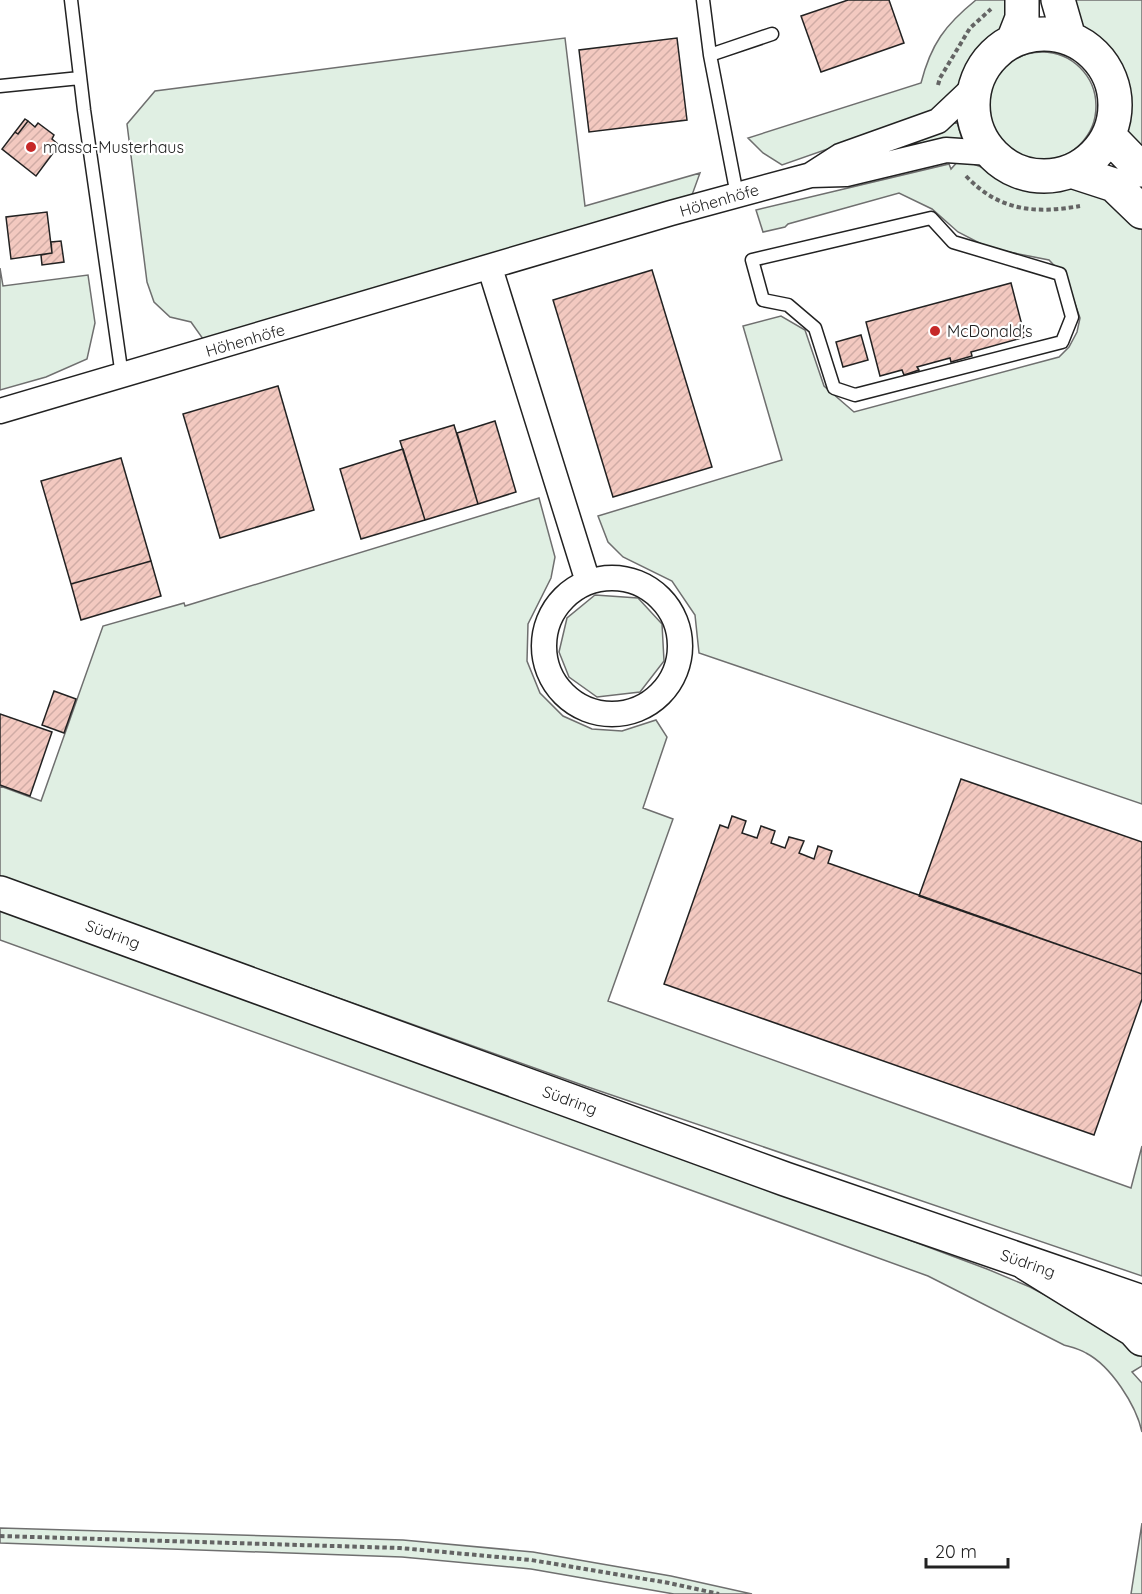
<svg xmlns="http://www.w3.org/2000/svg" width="1142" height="1594" font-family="Quicksand,sans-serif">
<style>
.grass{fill:#e0efe3;stroke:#6f6f6f;stroke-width:1.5}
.building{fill:url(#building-hatch);stroke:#222;stroke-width:1.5}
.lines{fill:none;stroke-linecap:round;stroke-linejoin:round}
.lane-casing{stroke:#222;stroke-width:15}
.street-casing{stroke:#222;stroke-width:27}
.secondary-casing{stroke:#222;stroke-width:36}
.primary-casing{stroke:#222;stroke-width:36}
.path{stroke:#646464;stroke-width:4;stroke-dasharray:4.5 3;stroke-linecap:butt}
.lane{stroke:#fff;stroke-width:12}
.street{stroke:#fff;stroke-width:24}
.secondary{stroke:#fff;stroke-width:33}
.primary{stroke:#fff;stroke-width:33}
.poi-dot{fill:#c62828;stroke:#fff;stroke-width:2}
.labels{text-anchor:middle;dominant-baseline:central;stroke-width:4.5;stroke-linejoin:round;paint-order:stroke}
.poi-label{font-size:16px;fill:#222;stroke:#fff;text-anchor:start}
.street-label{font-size:16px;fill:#222;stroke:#fff}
</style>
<defs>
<pattern id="building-hatch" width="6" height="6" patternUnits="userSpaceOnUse" patternTransform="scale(1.5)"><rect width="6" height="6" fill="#f3c9c0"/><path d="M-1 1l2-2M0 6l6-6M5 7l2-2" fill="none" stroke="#d0aca5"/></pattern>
</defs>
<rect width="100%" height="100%" fill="#fff"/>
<path class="grass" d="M976,0H1016L998,37L981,50L970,63L962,83L943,105L922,116L782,165L763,153L748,138L921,83C931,44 945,25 976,0Z
M1067,0H1142V155L1129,138L1124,114V88L1115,65L1098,44L1082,31Z
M565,38L585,206L700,173L692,195L203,339L191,322L170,317L154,302L147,282L127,124L155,91Z
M988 106a54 54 0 1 1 108 0a54 54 0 1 1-108 0Z
M957,122L962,139L892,153L891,148Z
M960,159L984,168L1010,184L1047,189L1065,186H1086L1142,224V804L699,653L695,615L672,581L623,557L608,542L598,516L782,460L743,326L781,316L805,330L824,386L854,412L1059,357L1069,347L1077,332L1080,318L1066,278L1049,260L989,248L958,232L932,209L899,193L788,224L785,227L763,232L756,210L949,164L951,169Z
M0,268L3,286L88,275L95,323L87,359L46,377L0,390Z
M539,498L555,557L551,578L528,624L527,661L540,693L563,716L592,729L622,731L656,720L667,737L643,808L673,819L608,1001L1131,1188L1142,1146V1276L585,1086L0,877V786L41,801L103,626L184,603L185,606Z
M595,595L638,598L662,624L664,661L640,692L597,697L569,677L559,652L567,618Z
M0,909L601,1125L987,1269L1030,1287L1117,1333L1142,1356V1366L1132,1372L1142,1383V1432C1136,1405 1111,1366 1086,1353C1080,1349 1071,1347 1064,1345L928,1276L0,940Z
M1142,1523V1594H1131Z
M0,1528L403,1540L533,1552L671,1576L752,1594H674L531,1569L402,1557L0,1543Z"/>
<path class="building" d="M848,0H889L904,43L821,72L801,16Z
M677,38L687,120L589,132L579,50Z
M25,119L28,121L18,134L15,132Z
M28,121L35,127L38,123L54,135L52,139L59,145L36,176L2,149L15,132L18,134Z
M47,212L52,253L11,259L6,217Z
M61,241L64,262L42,265L41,255L52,253L51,242Z
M652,270L712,467L613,497L553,300Z
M1011,283L1025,337L971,352L972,356L951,362L950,358L917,367L919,370L904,375L902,370L880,376L866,322Z
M861,335L868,360L843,367L836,342Z
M278,386L314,510L220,538L183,414Z
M495,421L516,492L478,504L457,433Z
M454,425L478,504L425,520L400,441Z
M403,449L425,520L361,539L340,469Z
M121,458L151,561L71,584L41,481Z
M151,561L161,596L81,620L71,584Z
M54,691L76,699L64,733L42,725Z
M0,714L52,732L30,796L0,785Z
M961,779L1142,842V974L919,896Z
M732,816L746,821L742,833L757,838L761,826L775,831L771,843L785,848L789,837L804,841L799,853L814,859L818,846L832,851L828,863L1142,974V999L1094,1135L664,984L720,825L728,828Z"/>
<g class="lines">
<g class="lane-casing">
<path id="lane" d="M71,0L84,110L122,376
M703,0L710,55L737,195
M710,55L772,34
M0,86L80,78
M931,218L953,242L1060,274L1072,317L1062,342L855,395L834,388L815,328L788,305L763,300L752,260Z"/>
</g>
<g class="street-casing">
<path id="street" d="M812,174L840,156L938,121L974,87
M490,268L588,582
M0,411L671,213L811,175L846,174L946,150L990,153
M544 646a68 68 0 1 1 136 0a68 68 0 1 1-136 0Z"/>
</g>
<g class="secondary-casing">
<path id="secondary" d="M0,893L785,1179L1142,1302"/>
</g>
<g class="primary-casing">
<path id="primary" d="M1058,0L1069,38
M973 105a71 71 0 1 1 142 0a71 71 0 1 1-142 0Z
M1013,41L1022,18V0
M1109,136L1142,170
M1071,171L1114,185L1142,212
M1027,1264L1134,1330L1142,1339"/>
</g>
<path class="path" d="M938,85L940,78L970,28L991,9
M966,176C999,211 1035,214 1080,206
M0,1536L400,1548L531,1560L669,1583L719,1594"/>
<use href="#lane" class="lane"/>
<use href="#street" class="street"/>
<use href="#secondary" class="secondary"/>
<use href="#primary" class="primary"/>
</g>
<g class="poi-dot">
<circle cx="31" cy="147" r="6"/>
<circle cx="935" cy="331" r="6"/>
</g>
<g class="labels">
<g class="poi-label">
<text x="43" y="147">massa-Musterhaus</text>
<text x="947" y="331">McDonald's</text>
</g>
<g class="street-label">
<text transform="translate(719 200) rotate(-16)">Höhenhöfe</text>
<text transform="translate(245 340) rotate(-16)">Höhenhöfe</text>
<text transform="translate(113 934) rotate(20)">Südring</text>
<text transform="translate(570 1100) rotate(20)">Südring</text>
<text transform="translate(1028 1263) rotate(19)">Südring</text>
</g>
</g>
<path d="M926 1558v9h82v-9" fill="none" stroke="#222222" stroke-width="3"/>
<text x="935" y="1558" font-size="18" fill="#222222" stroke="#ffffff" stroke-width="4.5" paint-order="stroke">20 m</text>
</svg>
